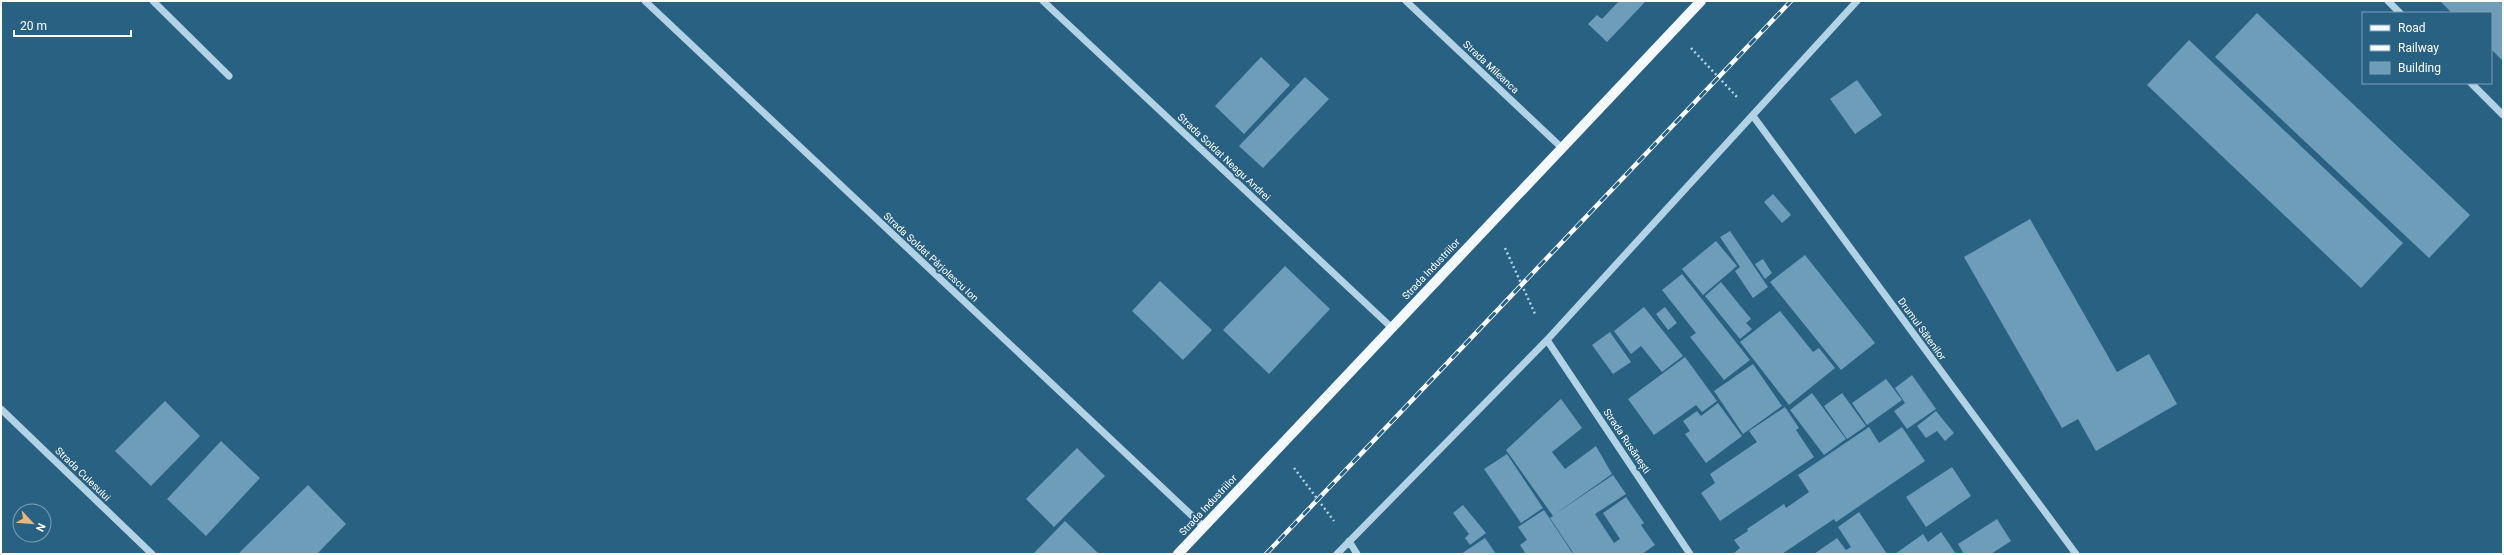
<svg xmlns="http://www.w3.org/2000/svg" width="2504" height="555" font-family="Roboto,sans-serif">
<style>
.building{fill:#6d9db8}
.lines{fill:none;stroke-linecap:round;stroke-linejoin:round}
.path{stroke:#b2d3e6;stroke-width:2.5;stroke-dasharray:2 3;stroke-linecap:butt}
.minor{stroke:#b2d3e6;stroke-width:7}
.major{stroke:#f3f9fd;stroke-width:10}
.rail-casing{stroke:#fff;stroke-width:4.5}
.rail{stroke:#296183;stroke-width:3;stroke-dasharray:9;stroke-linecap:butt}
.labels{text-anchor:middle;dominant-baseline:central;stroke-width:4;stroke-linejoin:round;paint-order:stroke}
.street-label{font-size:10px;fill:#fff;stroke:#296183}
</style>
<rect width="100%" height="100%" fill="#296183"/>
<path class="building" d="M1619,1H1646L1607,42L1588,24L1597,15L1602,19Z
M2440,1H2503V61L2491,49V13H2452Z
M2257,13L2470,215L2429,258L2215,57Z
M2189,40L2403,243L2361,288L2147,85Z
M1261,57L1290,85L1244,134L1215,106Z
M1305,77L1329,99L1263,168L1239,146Z
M1857,80L1882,115L1855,134L1830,99Z
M1773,194L1791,215L1782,223L1764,202Z
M2030,219L2117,372L2149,354L2177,404L2096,451L2078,419L2062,428L1964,257Z
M1730,231L1768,287L1753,298L1735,271L1740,267L1720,237Z
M1716,241L1737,266L1703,295L1682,269Z
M1805,255L1875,343L1841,370L1770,282Z
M1763,259L1772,273L1765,279L1755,264Z
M1285,266L1330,309L1269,374L1223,330Z
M1682,274L1750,360L1724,380L1690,337L1696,333L1662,290Z
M1160,281L1212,330L1183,360L1132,311Z
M1721,282L1751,319L1746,323L1752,329L1740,339L1705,296Z
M1644,307L1683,356L1662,372L1641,346L1631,354L1614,331Z
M1665,307L1677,323L1668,330L1656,314Z
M1780,311L1813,352L1819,348L1835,368L1789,405L1740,342Z
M1610,332L1631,362L1613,374L1592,345Z
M1685,357L1717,401L1702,412L1696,405L1654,435L1628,399Z
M1753,364L1782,406L1743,434L1714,391Z
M1912,375L1936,409L1907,429L1894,411L1905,403L1895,388Z
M1886,379L1902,400L1867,425L1852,403Z
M1812,393L1846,439L1824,455L1790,410Z
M1842,393L1866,426L1847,439L1824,406Z
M1561,399L1582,428L1552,452L1565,469L1596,446L1612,474L1555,514L1613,475L1626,494L1595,514L1614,543L1620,539L1603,513L1626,497L1644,523L1641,525L1655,545L1642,554H1574L1550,518L1553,516L1506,450Z
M165,401L200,436L151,486L115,451Z
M1718,403L1742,436L1706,463L1685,434L1690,431L1683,421L1697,411L1701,416Z
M1785,407L1799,428L1796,430L1814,457L1720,521L1701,493L1715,483L1710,474L1757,442L1749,431Z
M1936,411L1954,433L1945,441L1937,431L1926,438L1917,426Z
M1869,427L1879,443L1902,427L1925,461L1836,522L1834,519L1782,554H1733L1740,548L1734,540L1748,531L1747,529L1784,504L1786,508L1809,492L1798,475Z
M221,441L260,478L206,536L167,499Z
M1077,448L1105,476L1054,527L1026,499Z
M1507,454L1543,508L1521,523L1484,469Z
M1952,467L1971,496L1926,527L1906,497Z
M308,485L346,524L317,554H238Z
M1463,505L1486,533L1470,545L1465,538L1469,534L1453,513Z
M1544,510L1573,554H1526L1520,545L1527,540L1518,527Z
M1859,512L1887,554H1814L1837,538L1846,550L1851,547L1838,527Z
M1997,519L2011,541L1991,554H1964L1958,544Z
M1065,521L1099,554H1033Z
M1941,532L1956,554H1895L1923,534L1928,542Z
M1485,538L1496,554H1461Z"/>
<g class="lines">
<path class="path" d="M1691,48L1737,97
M1505,248L1536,316
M1294,468L1334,521"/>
<path class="minor" d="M153,1L229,76
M645,1L1204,527
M1043,1L1392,328
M1406,1L1562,148
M2388,1L2400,13
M2471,83L2503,115
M1753,116L2076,554
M1547,340L1690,554
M1,409L152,554
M1349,541L1357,554
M1337,554L1547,340L1857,1"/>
<path class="major" d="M1178,554L1701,1"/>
<g class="rail-casing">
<path id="rail" d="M1266,554L1791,1"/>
</g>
<use href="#rail" class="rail"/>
</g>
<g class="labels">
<g class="street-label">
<text transform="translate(1491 67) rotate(43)">Strada Mileanca</text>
<text transform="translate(1224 157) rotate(43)">Strada Soldat Neagu Andrei</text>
<text transform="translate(931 257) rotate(43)">Strada Soldat Pârjolescu Ion</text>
<text transform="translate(1431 269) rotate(-47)">Strada Industriilor</text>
<text transform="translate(1922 329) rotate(54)">Drumul Sătenilor</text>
<text transform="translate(1627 441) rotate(56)">Strada Rusănești</text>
<text transform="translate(83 474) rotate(44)">Strada Culesului</text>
<text transform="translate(1208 505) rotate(-47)">Strada Industriilor</text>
</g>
</g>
<rect width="2504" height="555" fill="none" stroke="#ffffff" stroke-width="4"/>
<rect x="2362" y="12" width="130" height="72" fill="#296183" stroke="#7fa0b5"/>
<rect x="2370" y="25" width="20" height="6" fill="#f3f9fd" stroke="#7fa0b5"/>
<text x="2398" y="32" font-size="12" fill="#ffffff">Road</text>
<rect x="2370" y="45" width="20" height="6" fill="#ffffff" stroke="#7fa0b5"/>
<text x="2398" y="52" font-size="12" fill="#ffffff">Railway</text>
<rect x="2370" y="62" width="20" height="12" fill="#6d9db8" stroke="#7fa0b5"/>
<text x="2398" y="72" font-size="12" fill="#ffffff">Building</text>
<g transform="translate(32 523) rotate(116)"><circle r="19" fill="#296183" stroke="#7fa0b5"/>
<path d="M0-3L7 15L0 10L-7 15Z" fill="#edb679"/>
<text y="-6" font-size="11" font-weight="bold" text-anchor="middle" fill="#ffffff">N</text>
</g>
<path d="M14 30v6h117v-6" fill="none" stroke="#ffffff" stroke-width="2"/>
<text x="20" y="30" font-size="12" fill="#ffffff" stroke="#296183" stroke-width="3" paint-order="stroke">20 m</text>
</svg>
